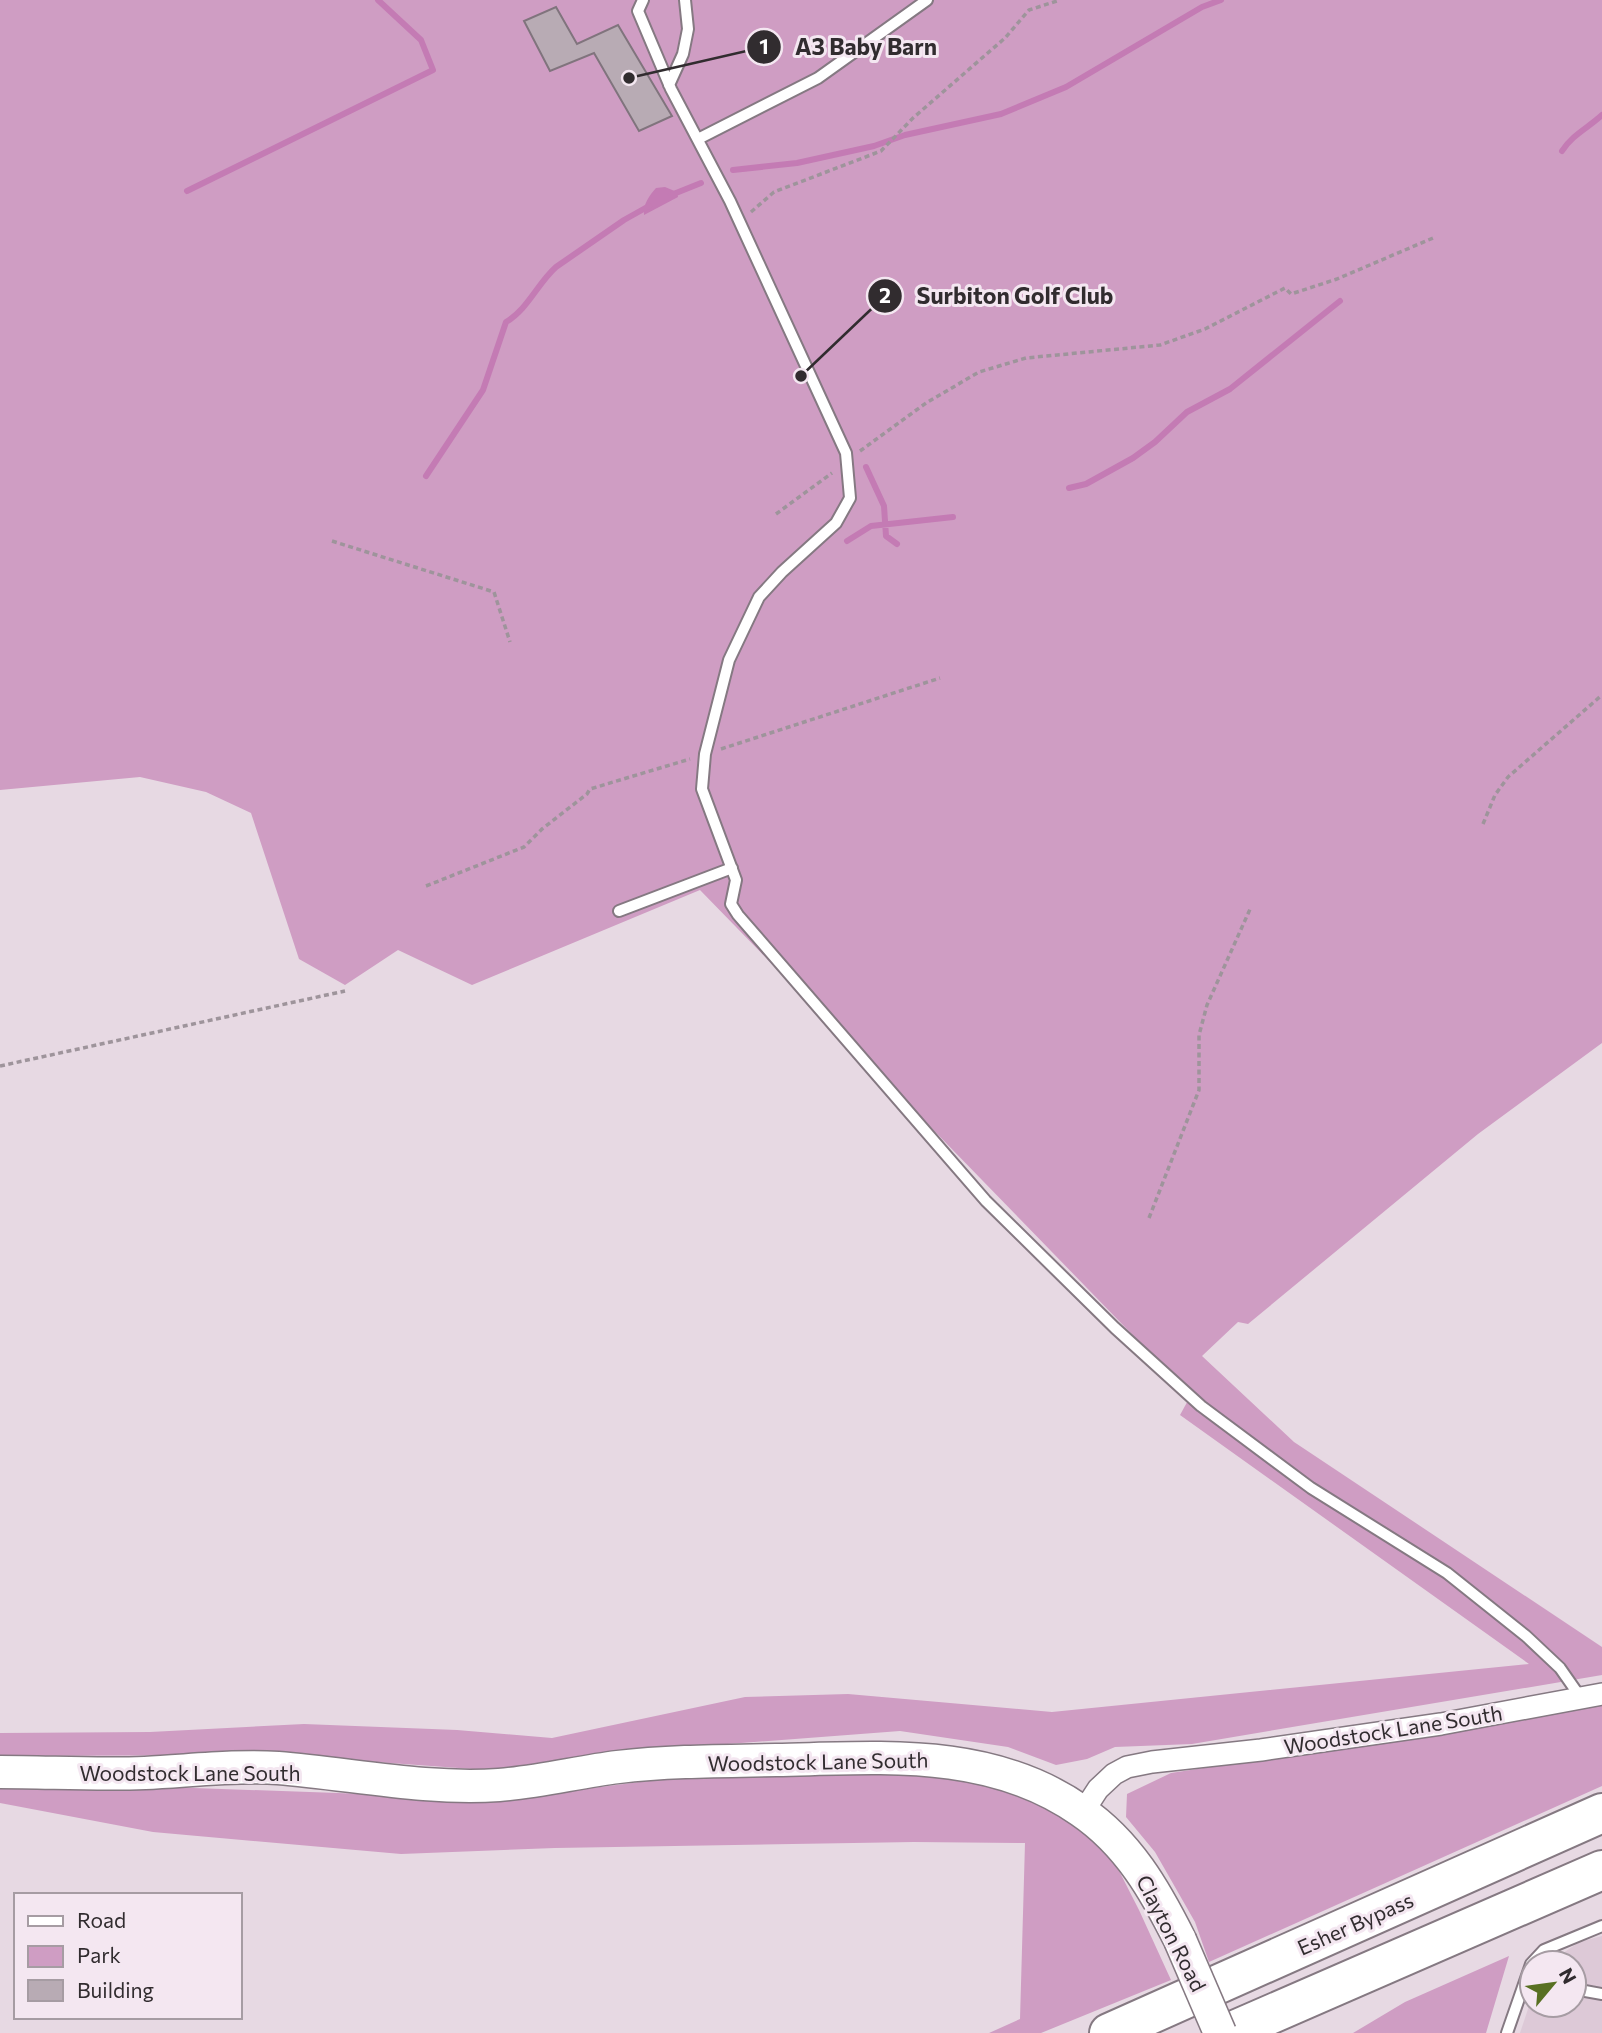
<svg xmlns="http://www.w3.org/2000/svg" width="1602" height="2033" font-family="Commissioner,sans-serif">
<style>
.built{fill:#ddc9d7}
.green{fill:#cf9dc3}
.water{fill:#c47bb4}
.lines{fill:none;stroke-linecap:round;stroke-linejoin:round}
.stream{stroke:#c47bb4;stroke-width:6}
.building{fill:#b8abb4;stroke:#80747d;stroke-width:2}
.lane-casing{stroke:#857982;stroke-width:14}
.street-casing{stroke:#857982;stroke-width:24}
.secondary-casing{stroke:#857982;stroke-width:35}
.highway-casing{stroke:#857982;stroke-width:42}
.path{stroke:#9e949b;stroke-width:3.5;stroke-dasharray:5 3.5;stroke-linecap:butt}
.lane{stroke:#fff;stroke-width:10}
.street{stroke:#fff;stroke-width:21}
.secondary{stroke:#fff;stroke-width:32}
.highway{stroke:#fff;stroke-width:38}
.secondary-bridge-casing{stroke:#857982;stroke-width:35;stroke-linecap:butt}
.secondary-bridge{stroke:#fff;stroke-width:32}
.labels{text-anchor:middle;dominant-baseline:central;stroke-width:6;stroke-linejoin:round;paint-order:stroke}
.street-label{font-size:21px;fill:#312c2f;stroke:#f4e7f1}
.leader{fill:none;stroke:#312c2f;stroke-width:2.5}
.callout-dot{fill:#312c2f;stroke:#f4e7f1;stroke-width:2.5}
.mark-label{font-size:21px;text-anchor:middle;font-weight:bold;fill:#fff}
.callout-label{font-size:23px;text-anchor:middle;font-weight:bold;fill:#312c2f;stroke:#f4e7f1;stroke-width:6;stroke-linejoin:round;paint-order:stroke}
</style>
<rect width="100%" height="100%" fill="#e7d9e3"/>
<path class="built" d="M1602,1936V2033H1520L1532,1997V2005H1574V1963H1549L1579,1942Z"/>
<path class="green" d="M0,0H1602V1043L1478,1134L1248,1324L1238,1322L1202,1356L1294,1442L1602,1647V1675L1192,1744L1115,1747L1087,1759L1056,1765L1008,1747L900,1731L648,1750L500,1771L280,1755L0,1756V1733L150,1732L304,1724L457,1730L552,1738L745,1697L848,1694L1052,1712L1529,1664L1180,1415L1191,1395L700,890L472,985L398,950L345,985L299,959L251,813L206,792L140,777L0,790Z
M1602,1704V1786L1209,1962L1195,1922L1155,1852L1126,1817L1127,1794L1171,1773L1497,1723Z
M784,1772L965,1774L1019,1788L1092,1837L1112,1857L1139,1910L1171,1980L1041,2033H989L1020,2019L1025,1843L914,1842L555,1848L401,1854L153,1832L0,1803V1781L504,1799L656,1780Z
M1509,1956L1486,2033H1353L1405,2002Z"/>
<path class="water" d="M665,187L677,192L678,197L644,215C643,204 649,196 656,188Z"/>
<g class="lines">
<path class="stream" d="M1562,151C1572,135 1588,128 1602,115
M733,170L797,163L874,146L905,135L1001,114L1066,87L1202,7L1221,0
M187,191L433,70L421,40L378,0
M671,195L701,183
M866,467L884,506L886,536L897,544
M426,476L483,390L506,322C528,309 537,284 556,267L624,220L649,206
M1069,488L1086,484L1133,458L1155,442L1187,412L1230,389L1340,301
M847,541L871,526L953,517"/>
</g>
<path class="building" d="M556,7L577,44L618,25L672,116L639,131L594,53L550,71L524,21Z"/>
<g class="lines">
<g class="lane-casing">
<path id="lane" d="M643,0L638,11L671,89L730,201L846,453L850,498L836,523L782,572L759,597L729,660L705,754L702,789L736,880L731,904L738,915L986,1201L1115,1328L1201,1406L1311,1488L1447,1573L1526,1636L1560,1668L1581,1698
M669,85L683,54L688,29L685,0
M698,139L818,78L927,0
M619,911L732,868
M1574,1989L1602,1994
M1507,2033L1531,1964L1544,1950L1602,1926"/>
</g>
<g class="street-casing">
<path id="street" d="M1083,1812L1098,1789L1114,1774L1127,1767L1152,1762L1261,1750L1441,1724L1602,1694"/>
</g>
<g class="secondary-casing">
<path id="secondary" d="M0,1772C48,1772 97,1775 145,1773C188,1771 236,1765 278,1768C352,1774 425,1790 499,1785C539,1782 578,1772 618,1767C669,1761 724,1761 776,1760C881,1758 990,1747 1081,1811C1128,1843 1155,1890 1180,1940"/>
</g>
<g class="highway-casing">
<path id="highway" d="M1109,2033L1602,1813
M1228,2033L1602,1870"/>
</g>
<path class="path" d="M751,212L774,192L881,151L913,118L1005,38L1029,10L1060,0
M860,451L926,403L979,372L1026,358L1160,345L1205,329L1285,288L1291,294L1337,279L1433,238
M776,514L832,473
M332,541L494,592L510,642
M721,749L940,678
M1483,824L1495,795L1508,777L1602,695
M426,886L524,847L542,829L587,794L590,789L690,759
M0,1066L345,991
M1149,1218L1199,1090V1035L1207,1005L1251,907"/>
<use href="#lane" class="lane"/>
<use href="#street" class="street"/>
<use href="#secondary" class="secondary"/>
<use href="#highway" class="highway"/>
<g class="secondary-bridge-casing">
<path id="secondary-bridge" d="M1180,1940L1220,2033"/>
</g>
<use href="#secondary-bridge" class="secondary-bridge"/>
</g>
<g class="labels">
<g class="street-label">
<text transform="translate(1393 1729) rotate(-9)">Woodstock Lane South</text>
<text transform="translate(818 1761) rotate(-1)">Woodstock Lane South</text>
<text x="190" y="1772">Woodstock Lane South</text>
<text transform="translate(1355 1923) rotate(-24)">Esher Bypass</text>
<text transform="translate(1172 1933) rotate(63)">Clayton Road</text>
</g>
</g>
<path class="leader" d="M629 78L764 47M801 376L885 296"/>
<g class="callout-dot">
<circle cx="629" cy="78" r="7"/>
<circle cx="801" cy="376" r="7"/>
<circle cx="764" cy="47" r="18"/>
<circle cx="885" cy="296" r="18"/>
</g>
<g class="mark-label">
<text x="764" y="54">1</text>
<text x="885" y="303">2</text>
</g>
<g class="callout-label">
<text x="866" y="55">A3 Baby Barn</text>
<text x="1015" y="304">Surbiton Golf Club</text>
</g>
<rect x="14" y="1893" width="228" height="126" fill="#f4e7f1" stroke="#a69ca3" stroke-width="2"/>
<rect x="28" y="1916" width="35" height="10" fill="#ffffff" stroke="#a69ca3" stroke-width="2"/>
<text x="77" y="1928" font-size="21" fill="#312c2f">Road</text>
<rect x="28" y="1946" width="35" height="21" fill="#cf9dc3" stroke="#a69ca3" stroke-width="2"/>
<text x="77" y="1963" font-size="21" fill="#312c2f">Park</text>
<rect x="28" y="1980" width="35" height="21" fill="#b8abb4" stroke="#a69ca3" stroke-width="2"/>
<text x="77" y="1998" font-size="21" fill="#312c2f">Building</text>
<g transform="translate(1553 1984) rotate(61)"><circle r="33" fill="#f4e7f1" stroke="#a69ca3" stroke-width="2"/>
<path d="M0-5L12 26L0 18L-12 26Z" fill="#587022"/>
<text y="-10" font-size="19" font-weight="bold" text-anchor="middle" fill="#312c2f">N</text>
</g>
</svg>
